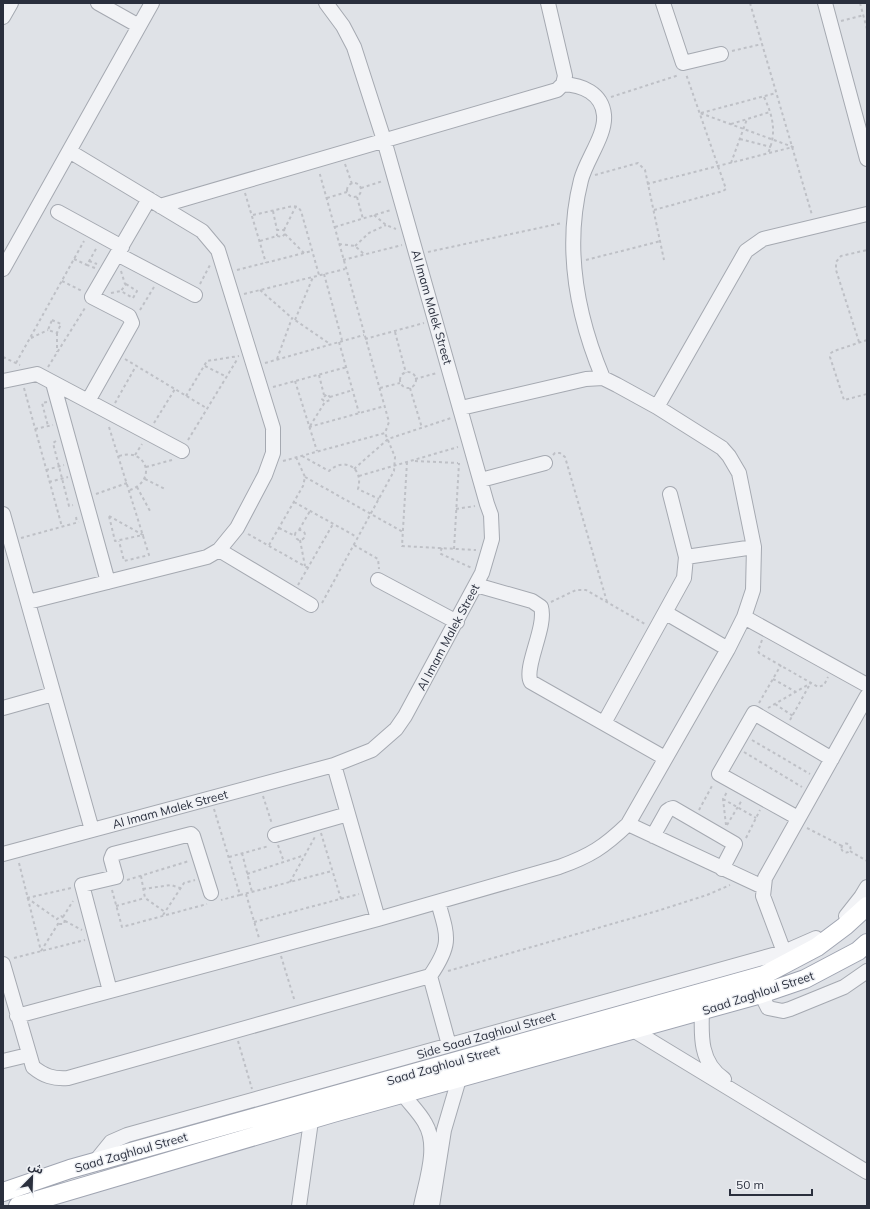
<svg xmlns="http://www.w3.org/2000/svg" width="870" height="1209" font-family="Mulish,'Noto Sans Arabic',sans-serif">
<style>
.lines{fill:none;stroke-linecap:round;stroke-linejoin:round}
.minor-casing{stroke:#a5a9b1;stroke-width:16}
.major-casing{stroke:#a0a5b2;stroke-width:20}
.path{stroke:#bec0c6;stroke-width:2;stroke-dasharray:3 3;stroke-linecap:butt}
.minor{stroke:#f2f3f6;stroke-width:14}
.major{stroke:#fff;stroke-width:18}
.labels{text-anchor:middle;dominant-baseline:central;stroke-width:3;stroke-linejoin:round;paint-order:stroke}
.street-label{font-size:12px;fill:#2a2f3d;stroke:#eff1f5}
</style>
<rect width="100%" height="100%" fill="#dfe2e7"/>
<g class="lines">
<g class="minor-casing">
<path id="minor" d="M98,3L139,26
M663,3L683,63L721,54
M825,3L867,159
M3,17L11,3
M563,84C582,85 602,93 604,115C606,135 586,160 581,180C564,247 577,316 603,378
M160,206L557,90L563,84L565,76L548,3
M58,212L122,247
M117,254L195,295
M3,269L152,3
M3,381L37,374L182,451
M53,383L108,582
M88,401L132,323L129,316L92,297L149,199
M657,407L746,251L763,239L867,214
M481,480L545,463
M3,514L92,830
M219,550L311,605
M686,557L754,547
M378,580L457,622
M476,585L532,601L541,607C547,627 523,668 531,682L665,758
M28,602L207,557L219,550L237,528L265,475L273,453V428L218,250L202,231L69,151
M666,613L728,649
M744,617L867,685
M3,708L53,694
M604,723L684,578L686,557L670,494
M334,765L378,919
M798,818L719,774L754,713L832,759
M628,824L763,887
M275,835L348,814
M653,836L667,811L670,809L673,808L735,844L722,869
M3,854L334,765L372,750L396,729L405,716L482,573L492,539L491,515L487,504L384,140L354,47L343,26L326,3
M846,916L861,897L867,887
M784,952L763,896L765,878L867,696
M3,964L33,1067C44,1076 53,1079 68,1078L430,976C452,944 448,937 438,902
M430,976L449,1045
M110,991L82,885L116,877L111,859L113,854L191,834L193,836L211,893
M761,994L768,1008L783,1011L790,1009L844,987L867,971
M702,1011C701,1036 700,1063 724,1079
M17,1016L378,919L559,867C590,856 604,847 628,824L728,649L744,617L753,590L754,547L739,473L729,456L722,448L657,407L617,385L603,378L586,379L461,408
M633,1030L867,1172
M3,1061L28,1055
M402,1093C409,1103 419,1112 425,1123C439,1146 426,1181 421,1206
M94,1163L111,1142L127,1135L784,952L816,938
M299,1206L311,1121
M432,1206L444,1130L459,1079"/>
</g>
<g class="major-casing">
<path id="major" d="M3,1192L70,1169L764,975L817,947L845,926L867,906
M18,1206L333,1113L761,994L805,979L858,951L867,943"/>
</g>
<path class="path" d="M750,3L812,215
M860,3L867,29
M841,21L864,15
M732,51L762,44
M611,97L679,75
M764,97C773,116 777,133 768,153
M701,113L776,93
M731,124L770,112
M740,139L771,147
M731,163L747,119
M345,164L352,184
M595,175L638,163L645,170L664,260
M347 190a7 7 0 1 1 14 0a7 7 0 1 1-14 0Z
M647,184L793,147L700,113
M361,188L383,181
M245,193L266,263
M357,197L363,219
M327,198L347,192
M654,210L723,191L726,189L686,74
M273,211L277,230
M253,215L293,206L298,207L301,211L319,275
M374,215L386,225L396,229
M335,227L391,210
M284,230L296,206
M285,234L304,253
M260,241L277,236L282,237L285,234L284,230H277V236
M339,244L355,246L364,254
M355,246L369,233L386,225
M428,252L562,223
M74,259L87,265
M343,260L402,245
M586,260L661,241
M89,261L97,264
M95,268L87,265L97,247
M237,270L312,251
M121,271L125,284
M324,274L342,340
M62,281L82,291
M126,284L137,291L133,298L121,291Z
M200,284L210,265
M260,290L292,318
M111,293L121,291
M244,294L345,269
M140,310L154,287
M52,320L61,324L57,333L48,330Z
M295,320L313,277
M395,332L406,373
M57,333V352
M31,338L48,330
M365,339L424,323
M867,340L834,351L831,353L830,357L844,400L867,394
M339,342L359,413
M859,342L836,270V262L841,256L867,250
M3,357L20,365
M125,359L208,409
M277,359L292,318L330,344
M16,363L84,241
M265,363L364,335
M205,366L227,377
M48,367L85,308
M400 380a8 8 0 1 1 16 0a8 8 0 1 1-16 0Z
M319,375L324,395
M415,379L437,373
M295,381L317,451
M273,387L347,367
M24,388L62,527
M380,388L400,383
M410,388L422,428
M186,396L207,361L239,356
M330,397L353,390
M47,402L42,403L48,426
M115,403L136,366
M154,423L175,389
M310,426L325,402L330,400V397L327,394L322,399L325,402
M109,427L149,555L124,561L119,541
M309,427L385,406
M35,429L53,425
M188,440L238,358
M56,441L53,443L69,506L73,505
M135,455L142,444
M553,455L555,453H560L565,457L607,602
M119,456C146,447 158,480 130,490
M302,456L329,471C344,457 364,467 358,489L379,499
M283,461L385,433L389,422L319,171
M415,461L458,463
M407,462L402,546L476,550
M146,467L172,460
M354,469L388,439L451,418
M46,470L64,465
M359,476L458,447
M305,477L403,532
M145,479L165,489
M49,482L68,477
M137,487L150,511
M96,494L127,483
M294,502L357,537
M456,509L475,506
M109,516L143,535L115,541Z
M76,517L77,522
M279,528L295,536
M299,530L310,511
M295 535a5 5 0 1 1 10 0a5 5 0 1 1-10 0Z
M248,534L308,568
M21,538L79,522
M300,540L305,566
M269,545L303,486L305,477L296,457
M354,545L378,559L379,569
M442,548L440,552L441,554L472,568
M454,549L459,463
M298,585L333,524
M551,602L576,590H586L645,624
M322,603L394,471L395,457L385,433
M762,640L758,651L759,653L818,687L824,685L828,677
M773,679L796,692
M759,703L781,665
M775,704L793,716
M768,708L811,683
M790,720L810,684
M752,740L810,774
M744,752L802,787
M263,796L272,824
M723,799L756,818
M214,809L240,895L221,900
M699,810L713,784
M726,825L723,799L727,792
M727,825L742,800
M807,828L842,846
M321,833L341,899
M746,838L760,810
M841.5 848a4.5 4.5 0 1 1 9 0a4.5 4.5 0 1 1-9 0Z
M278,845L284,862
M850,851L867,861
M242,853L252,892
M229,857L269,846
M19,863L41,951
M247,874L305,855
M141,876L145,898L165,912
M127,880L189,861
M290,882L316,835
M143,889L171,885L180,888
M112,890L122,927L207,904
M246,894L259,938
M240,895L332,871
M27,898L71,888
M27,898L57,919
M116,906L145,898
M163,915L184,883L195,880
M63,917L73,901
M65,921L82,930
M254,922L359,894
M41,951L58,924L57,919L61,916L65,919L64,924H58
M281,956L295,1002
M14,958L85,940
M448,971L657,911L707,895L730,885
M238,1041L252,1089"/>
<use href="#minor" class="minor"/>
<use href="#major" class="major"/>
</g>
<g class="labels">
<g class="street-label">
<text transform="translate(432 307) rotate(74)">Al Imam Malek Street</text>
<text transform="translate(448 637) rotate(-62)">Al Imam Malek Street</text>
<text transform="translate(170 809) rotate(-15)">Al Imam Malek Street</text>
<text transform="translate(758 993) rotate(-18)">Saad Zaghloul Street</text>
<text transform="translate(486 1035) rotate(-16)">Side Saad Zaghloul Street</text>
<text transform="translate(443 1065) rotate(-16)">Saad Zaghloul Street</text>
<text transform="translate(131 1152) rotate(-16)">Saad Zaghloul Street</text>
</g>
</g>
<rect width="870" height="1209" fill="none" stroke="#2a2f3d" stroke-width="8"/>
<g transform="translate(32 1177) rotate(23)" stroke="#eff1f5" stroke-width="3" paint-order="stroke">
<path d="M0-3L7 15L0 10L-7 15Z" fill="#2a2f3d"/>
<text y="-6" font-size="11" font-weight="bold" text-anchor="middle" fill="#2a2f3d">ش</text>
</g>
<path d="M730 1189v6h82v-6" fill="none" stroke="#2a2f3d" stroke-width="2"/>
<text x="736" y="1189" font-size="12" fill="#2a2f3d" stroke="#eff1f5" stroke-width="3" paint-order="stroke">50 m</text>
</svg>
